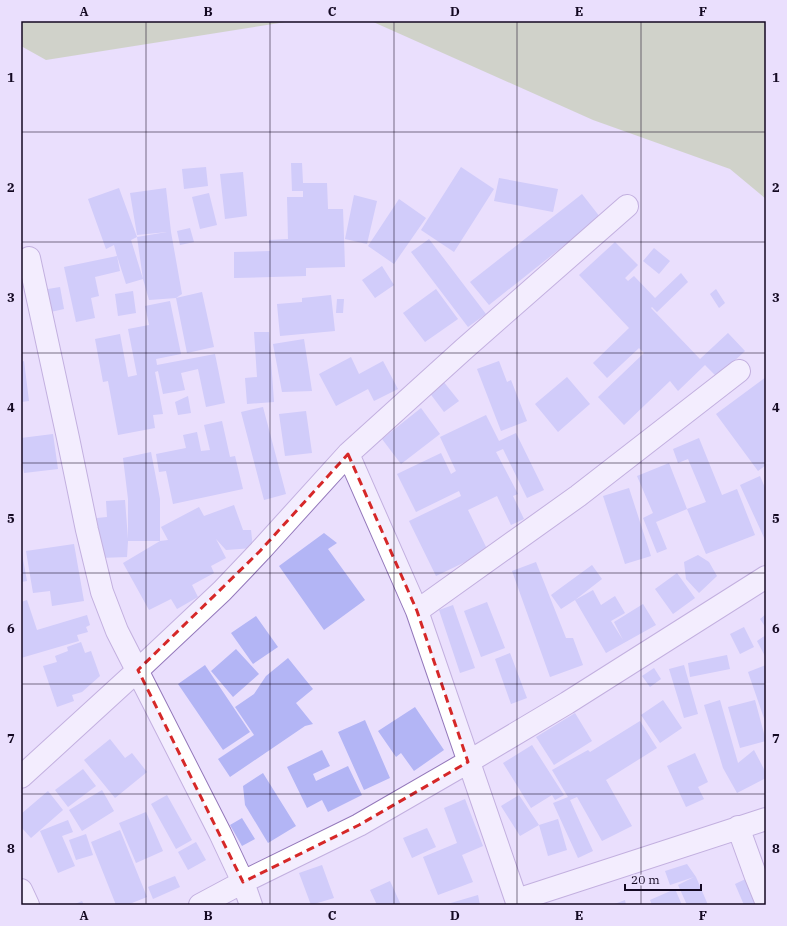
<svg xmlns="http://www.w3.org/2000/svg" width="787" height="926" font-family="'IBM Plex Serif',serif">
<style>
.green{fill:#b2c48c}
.building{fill:#b3b5f5}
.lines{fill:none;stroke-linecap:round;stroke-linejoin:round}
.minor-casing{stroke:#9478bb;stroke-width:24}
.minor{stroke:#fff;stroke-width:22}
.marked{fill:none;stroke:#d62828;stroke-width:3;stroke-dasharray:8 5;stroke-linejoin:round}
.grid{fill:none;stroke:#140922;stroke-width:1;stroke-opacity:0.55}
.neatline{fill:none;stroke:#140922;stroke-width:1.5}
.grid-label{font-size:13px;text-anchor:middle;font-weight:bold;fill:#140922}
</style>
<rect width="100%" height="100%" fill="#eadffd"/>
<path class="green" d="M21,21H292L46,60L21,46Z
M371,21H766V199L730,169L593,120Z"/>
<path class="building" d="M291,163H302L303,183H327L328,209H343L345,267L306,268V276L234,278V252L270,251L269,240L288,239L287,197H303V191H292Z
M206,167L208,186L184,189L182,169Z
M461,167L494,189L454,252L421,230Z
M243,172L247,216L225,219L220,174Z
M499,178L558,189L553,212L494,201Z
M119,188L137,237L131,240L143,279L137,237L167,232L137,235L130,193L166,188L171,232L182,294L176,298L202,292L214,347L187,353L176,298L149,300L143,279L126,284L117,256L120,271L95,277L99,296L91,298L95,318L76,322L64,267L117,256L114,245L106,249L88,199Z
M209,193L217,225L200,229L192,197Z
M582,194L600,217L489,305L470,282Z
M354,195L377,201L367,244L345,239Z
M399,199L426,218L394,264L368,246Z
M190,228L194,242L180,245L177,231Z
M429,239L486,314L468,327L411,252Z
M615,242L638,265L625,278L628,281L634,276L655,298L681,273L688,282L657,312L652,307L651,308L700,359L728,333L745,351L717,377L705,365L678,391L670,381L624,425L598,397L644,353L639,348L607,378L593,363L629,328L579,275Z
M654,248L670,261L659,274L643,261Z
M382,266L394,285L375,298L362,280Z
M60,287L64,309L46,313L42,290Z
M436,289L458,319L425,342L403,313Z
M716,289L725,303L719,308L710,294Z
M133,291L136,313L118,316L115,294Z
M331,295L335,331L280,336L277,304L302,302V298Z
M337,299H344L343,313H336Z
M170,301L181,354L156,359L157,365L215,354L225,403L206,407L198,369L181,373L185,390L163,394L158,371L155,372L163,414L153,415L155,428L118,435L108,381L103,382L95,339L120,334L128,377L137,375L128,329L149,325L145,306Z
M254,332H269L274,402L247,404L245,378L257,377Z
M304,339L312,391L282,392L273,344Z
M351,357L359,374L383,361L398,389L374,401L368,389L336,406L319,374Z
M24,361L29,401L21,402V362Z
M499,361L507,382L511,380L527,421L501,431L477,369Z
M567,377L590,404L558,432L535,404Z
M766,377V465L758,471L716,414Z
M443,381L459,401L444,412L429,392Z
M188,396L191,413L178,415L175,402Z
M263,407L286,494L264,500L241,412Z
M421,408L440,434L401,464L382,439Z
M306,411L312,453L285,456L279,414Z
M486,415L499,441L516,433L544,490L527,498L503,449L496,452L518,494L513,496L524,519L511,525L497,496L468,510L488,551L436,576L409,521L461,496L459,491L416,512L397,474L441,453L451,474L456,471L440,437Z
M222,421L230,457L235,456L243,489L173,504L166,471L159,472L156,454L186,448L183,435L197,432L201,451L210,450L204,425Z
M53,434L58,469L24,473L22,461L21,462V438Z
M699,438L722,495L737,489L755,535L706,554L687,509L706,502L688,459L678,463L673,449Z
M151,452L160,499V541H128L127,557L99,558L97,518L107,517L106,501L125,500L128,539V499L123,458Z
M669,463L687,509L656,522L667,549L657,553L643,518L653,513L637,476Z
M760,476L766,490V542L740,485Z
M629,488L651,556L625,564L603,496Z
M234,505L243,530H251L253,548L226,550L216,539L226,558L211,566L214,573L192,585L198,597L177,609L171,599L149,610L123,563L160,541L168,540L161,527L199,507L204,516Z
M324,533L337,543L328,549L365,600L324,630L279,566Z
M74,544L84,601L52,606L50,591L33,593L26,551Z
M22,554L27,581L21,582V555Z
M698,555L709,562L717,576L699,593L686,579L684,562Z
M536,562L566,638H573L583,665L550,677L512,571Z
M592,565L602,579L575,600L593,590L601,605L615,596L625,613L611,621L623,640L614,622L643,604L656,625L606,653L575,600L561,609L551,595Z
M677,573L695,598L673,614L655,589Z
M27,600L37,630L87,615L90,625L86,627L88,632L77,635L79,641L21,658V602Z
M487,602L505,648L481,657L464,611Z
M453,605L475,668L460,673L439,610Z
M766,614V628L760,619Z
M256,616L278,647L253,664L231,633Z
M744,627L754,647L740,654L730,634Z
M766,635V658L757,641Z
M81,642L85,653L91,651L100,676L82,692L72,695L74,701L57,707L43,666L57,662L55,656L68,651L67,647Z
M236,649L259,674L233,697L211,671Z
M510,653L527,698L511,704L495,659Z
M727,655L730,669L690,677L688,663Z
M288,658L313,689L296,703L313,724L305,726L230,777L218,759L254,735L235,707L254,694L266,676Z
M205,665L250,732L223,750L178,684Z
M684,665L698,714L684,718L669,669Z
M766,665V724L748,672Z
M654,668L661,679L650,687L642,676Z
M663,700L682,728L660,743L641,715Z
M720,700L738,763L754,750L766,773V778L737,793L723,768L704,705Z
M755,700L766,741L740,748L728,707Z
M415,707L444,750L414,771L401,753L396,757L378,731Z
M575,713L592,741L554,765L536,737Z
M365,720L390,778L364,790L338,732Z
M640,721L657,748L606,780L632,826L602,841L577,797L570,800L593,851L578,858L553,803L568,797L552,770L588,750L590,752Z
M110,739L125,758L132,753L147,772L115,798L84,760Z
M532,745L564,795L555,800L552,795L531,808L503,763Z
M322,750L330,766L313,774L316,781L348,766L362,795L328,812L322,800L307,808L287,767Z
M695,753L708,782L698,787L704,799L686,807L667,766Z
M83,769L96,786L68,807L55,790Z
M263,773L296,826L268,843L245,805L243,786Z
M102,790L114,811L82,831L69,810Z
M48,791L63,810L31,838L21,827V814Z
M167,795L192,840L176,849L151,804Z
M519,795L539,825L558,819L567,850L548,856L539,825L520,836L501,806Z
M465,799L483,846L462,855L473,882L438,895L423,857L457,843L444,808Z
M146,812L163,851L136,863L119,823Z
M242,818L255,839L242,846L230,825Z
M68,820L73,832L62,836L75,866L58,873L40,831Z
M427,828L436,847L412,858L403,838Z
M120,830L147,897L127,905H116L91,842Z
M86,834L93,855L76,860L69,840Z
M196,842L206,860L188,870L178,852Z
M687,864L696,877L708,905H687L678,885L694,877L670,885L665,871Z
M322,865L334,898L311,905L299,873Z
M754,875L765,905H744L735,884Z
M175,876L180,887L153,899L148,887Z
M390,881L401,905H377L370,890Z
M675,889L682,905H652L650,900Z
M478,895L480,905H444Z
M625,900L626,905H612Z
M82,901L84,905H73Z"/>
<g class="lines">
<g class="minor-casing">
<path id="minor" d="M29,258L68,438L87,530L102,592L117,631L220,833L243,882L251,905
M348,454L417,611L518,905
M417,611L578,496L739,371
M21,777L138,670L222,591L260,551L348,454L464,349L627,206
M738,827L755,874L766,901
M21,890L28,905
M517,900L766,819
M200,905L243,882L359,825L468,762L567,703L766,577"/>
</g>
<use href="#minor" class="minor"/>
</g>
<path d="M0 0H787V926H0ZM348,454L417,611L468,762L359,825L243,882L138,670L260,551Z" fill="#eadffd" fill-opacity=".55" fill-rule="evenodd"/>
<path class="marked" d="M348,454L417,611L468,762L359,825L243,882L138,670L260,551Z"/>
<path class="grid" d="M146,21V905M270,21V905M394,21V905M517,21V905M641,21V905M21,132H766M21,242H766M21,353H766M21,463H766M21,573H766M21,684H766M21,794H766"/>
<rect width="787" height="926" fill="none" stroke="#eadffd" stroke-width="44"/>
<path d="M625 884v6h76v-6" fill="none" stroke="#140922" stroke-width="2"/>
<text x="631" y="884" font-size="12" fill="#140922" stroke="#eadffd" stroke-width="3" paint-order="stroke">20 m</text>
<rect x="22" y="22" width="743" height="882" class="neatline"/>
<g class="grid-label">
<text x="84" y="16">A</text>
<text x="208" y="16">B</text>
<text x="332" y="16">C</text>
<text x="455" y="16">D</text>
<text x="579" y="16">E</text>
<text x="703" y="16">F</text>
<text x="11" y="82">1</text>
<text x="776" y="82">1</text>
<text x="11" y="192">2</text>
<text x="776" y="192">2</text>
<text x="11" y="302">3</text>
<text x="776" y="302">3</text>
<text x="11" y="412">4</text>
<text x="776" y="412">4</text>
<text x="11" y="523">5</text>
<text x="776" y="523">5</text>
<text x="11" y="633">6</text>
<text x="776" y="633">6</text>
<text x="11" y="743">7</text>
<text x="776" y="743">7</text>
<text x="11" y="853">8</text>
<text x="776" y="853">8</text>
<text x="84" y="920">A</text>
<text x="208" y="920">B</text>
<text x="332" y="920">C</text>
<text x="455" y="920">D</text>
<text x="579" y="920">E</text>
<text x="703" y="920">F</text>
</g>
</svg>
